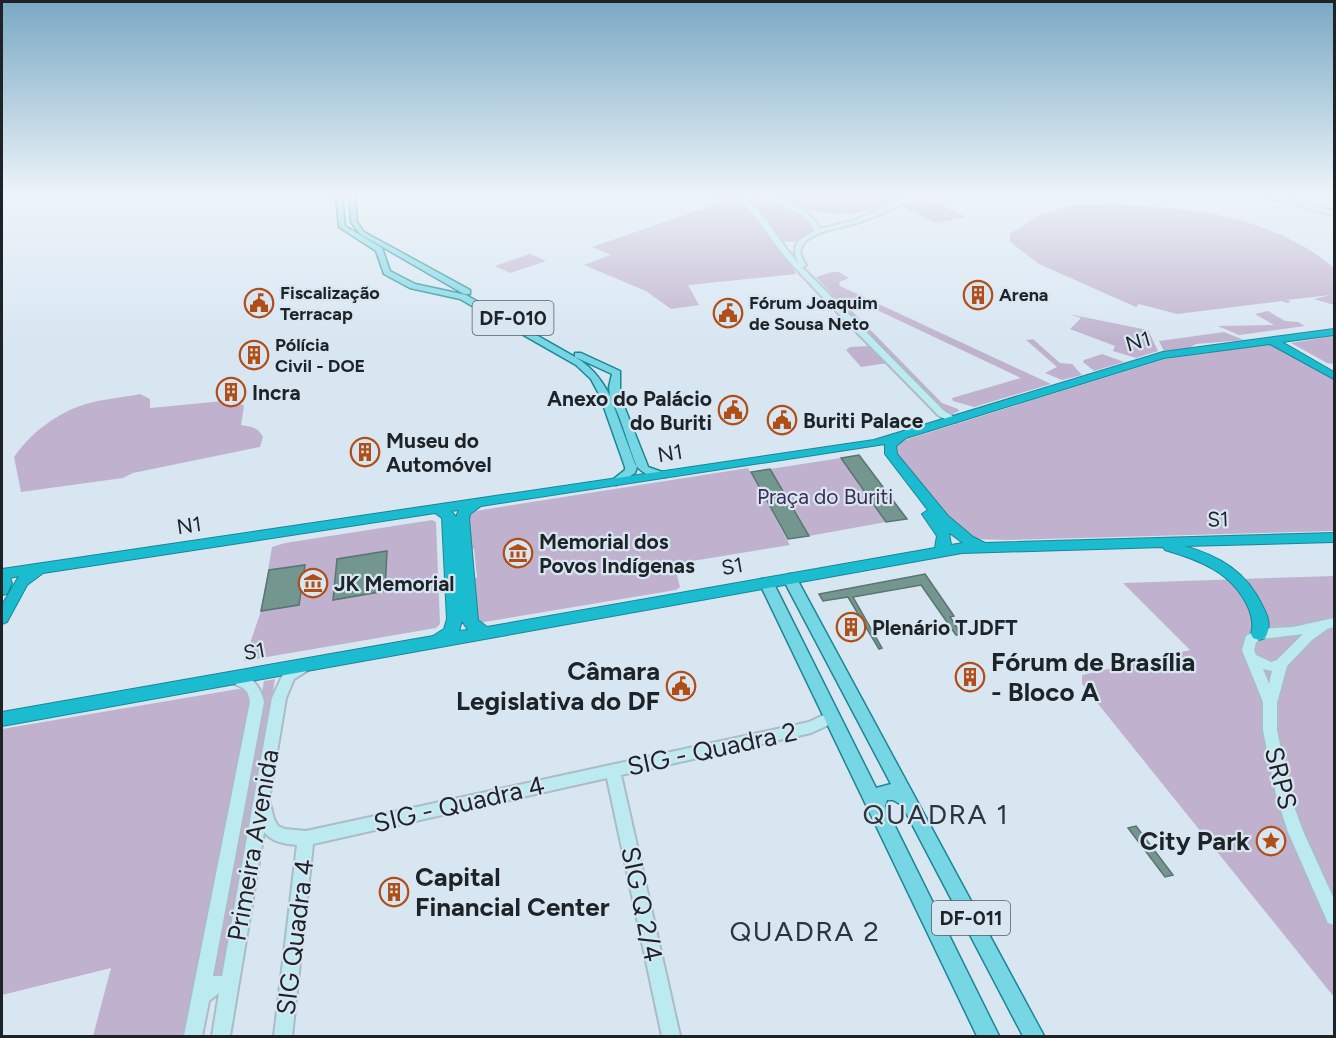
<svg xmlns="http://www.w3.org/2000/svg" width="1336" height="1038" font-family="Figtree,sans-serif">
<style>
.green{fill:#c0b2ce}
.water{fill:#73978e;stroke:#5a746f;stroke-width:1.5}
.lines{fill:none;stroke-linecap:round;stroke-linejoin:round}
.secondary-casing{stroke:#adbbc5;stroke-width:4}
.primary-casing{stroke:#1c8695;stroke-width:3}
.highway-casing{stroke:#1c8695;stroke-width:2}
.secondary{fill:#bbebf1;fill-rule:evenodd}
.primary{fill:#76d6e3;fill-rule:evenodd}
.highway{fill:#1bbbd0;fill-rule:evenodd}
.labels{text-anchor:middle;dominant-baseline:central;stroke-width:4.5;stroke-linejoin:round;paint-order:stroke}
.far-poi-label{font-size:18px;font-weight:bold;fill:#1e2327;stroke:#d8e6f2;text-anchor:start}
.shield{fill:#d8e6f2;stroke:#565e64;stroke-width:1.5}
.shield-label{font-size:20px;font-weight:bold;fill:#1e2327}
.street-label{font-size:21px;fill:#1e2327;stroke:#d8e6f2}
.poi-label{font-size:21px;font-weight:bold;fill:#1e2327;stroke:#d8e6f2;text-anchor:start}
.park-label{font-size:21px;fill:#3f2a51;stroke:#d8e6f2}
.near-poi-label{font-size:26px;font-weight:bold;fill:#1e2327;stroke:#d8e6f2;text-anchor:start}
.near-street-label{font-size:26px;fill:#1e2327;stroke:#d8e6f2}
.near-quarter-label{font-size:28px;letter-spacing:1.5px;fill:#2a353e;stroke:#d8e6f2}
</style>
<rect width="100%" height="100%" fill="#d8e6f2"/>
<path class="green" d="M706,196H737L747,204L792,265L796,274L688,285L699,305L671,309L646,291L584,265L611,255L592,247L722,202Z
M762,196H906C894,201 880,209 867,211C830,219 797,208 762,196Z
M762,200L806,215L814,227C807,241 792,244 778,240L752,204L755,201Z
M929,200L966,217L936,223L899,205Z
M1076,204C1164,205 1264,208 1334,268V305L1314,299L1330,295L1287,300L1291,302L1287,303L1282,301L1177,314L1139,304L1136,307L1039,264L1010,242V234L1039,215Z
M530,254L546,261L510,273L495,266Z
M832,272H839L849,278L839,282L840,286L1051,384L974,407L953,401L952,398L1021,378L862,303L841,304L816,277Z
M849,308L942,403L958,409L959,411L952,414L945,412L847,310Z
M1268,311L1285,321L1298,322L1305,326L1239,335L1218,326L1274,325L1255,314Z
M1068,314L1148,330L1158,351L1136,358L1113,351L1115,346L1070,329L1081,318Z
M1224,332L1244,340L1196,344L1189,348L1164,351L1159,341Z
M1334,336V364L1327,363L1291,343Z
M1033,339L1060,363L1072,364L1082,375L1062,380L1045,373L1057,367L1026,340Z
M1273,344L1334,377V531L1008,540L970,539L963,536L892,449L893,444L924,434L1165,359Z
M869,346L872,347L888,363L861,367L846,350L850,347Z
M1102,354L1124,362L1094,371L1083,362L1084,360Z
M140,394L150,399V408L234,400L244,406L241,425C251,427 258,427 263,437L260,447L133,473L123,478L21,492L14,457C29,435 54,415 80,406C98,399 121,398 140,394Z
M841,458L886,522L809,536L770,469Z
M748,468L790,545L674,564L680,587L676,590L478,623L472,581L477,577L474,549L469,547V512Z
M432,520L436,522L440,624L436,628L244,661L261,611L272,547L285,543Z
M1334,576V997L1082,684V675L1190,650L1123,583Z
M275,679L225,976L210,980L264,681Z
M238,689L247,690L252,697L196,995L185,1023L182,1036H93L111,968L2,995V729Z"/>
<path class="water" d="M859,455L907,519L886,522L841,458Z
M770,469L809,536L788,539L751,472Z
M387,551L385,591L333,600L337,559Z
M305,565L299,605L261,611L269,570Z
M925,574L954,616L950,617L962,635H956L921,585L853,597L882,648L879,649L848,597L823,601L819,594Z
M1136,826L1173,875L1165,877L1128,828Z"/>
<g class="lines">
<g class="secondary-casing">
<path id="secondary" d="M736,196H743C766,214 779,243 799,264C789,246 798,239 815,231C804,206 776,207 754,196C778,196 810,207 820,229L855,220L909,196H917C900,206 879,215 860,222C846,227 807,231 801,248C799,254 803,260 806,265L802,267L944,411L956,418V422H950L938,415C888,363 836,313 788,260C769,239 758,216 736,196Z
M1263,196H1273L1334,211V215Z
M1334,618V627L1327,629L1312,640L1287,666L1277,703V730L1290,795L1303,831L1334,899V925L1328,923L1288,832L1276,795L1263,730V702L1242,650L1246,636L1259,629L1293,627ZM1303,634L1277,660L1271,662L1256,655L1254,650L1256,642L1261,639ZM1263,669L1272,671L1269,684Z
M302,662L307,663L308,667L307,671L294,679L286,698L269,800L274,819L278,826L285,829L306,831L809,722L832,711L837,713L839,717L837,721L811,733L621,775L680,1036H662L607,778L313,844L292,1036H274L297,845C285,844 272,842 264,832L230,1036H212L219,993L209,1001L202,1036H184L250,702C248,683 236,689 227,678L229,674C247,669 261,686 264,702L213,976H222L272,698L284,672Z"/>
</g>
<g class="primary-casing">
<path id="primary" d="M336,196H342L345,226L382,248L390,271L415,284L466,295L575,357V353H581L620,371V396L647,464L648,467L665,473L667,475L665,477C654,479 641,473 635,464L610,396L609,387L612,374L575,357C613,378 622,429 637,467L635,473L616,485L610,482L625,470V467L600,396L591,379L576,365L460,299L410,288L384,274L376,251L339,227Z
M349,196H355L357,222L364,232L470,290V294H464L360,234L351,222Z
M790,574L795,576L797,579L1044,1036H1023L902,805L893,800H887L885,806L999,1036H977L759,582L761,579H771L773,582L876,788L891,784L783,579L785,576Z"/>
</g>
<g class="highway-casing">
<path id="highway" d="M1334,329V335L1282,342L1334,372V379L1270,344L1164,358L906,438L896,446L897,454L948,516L973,537L985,543L1334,533V542L1184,546C1220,556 1247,572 1263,607C1269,618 1271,627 1265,638L1259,640L1253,638L1251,634C1254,624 1252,616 1248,607C1232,572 1199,560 1165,550L1163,547L962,553L2,726V712L433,636L444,629L447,619L442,518L435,513L43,573L27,585L7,622L2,624V605L19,576L10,578L12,583L7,594L2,595V569L874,440L1163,352ZM885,444V454L928,510L922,514L937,536L935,548L487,627L478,620L469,519L470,514L481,506ZM459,510L456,517L451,511ZM949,533L951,534L963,543L951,545ZM462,621L468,630L459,631Z"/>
</g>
<use href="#secondary" class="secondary"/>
<use href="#primary" class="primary"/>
<use href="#highway" class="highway"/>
</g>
<linearGradient id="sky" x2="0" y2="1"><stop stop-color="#79a8c4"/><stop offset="0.57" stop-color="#edf4f9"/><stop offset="1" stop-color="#edf4f9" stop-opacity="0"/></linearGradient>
<rect width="1336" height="342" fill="url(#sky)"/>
<defs>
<g id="building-ring" transform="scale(1.5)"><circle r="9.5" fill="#d8e6f2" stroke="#b14e18" stroke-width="1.5"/><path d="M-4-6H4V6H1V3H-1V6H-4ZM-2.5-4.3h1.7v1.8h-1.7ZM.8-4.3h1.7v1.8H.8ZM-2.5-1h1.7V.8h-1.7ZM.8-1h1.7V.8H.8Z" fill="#b14e18"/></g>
<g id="civic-ring" transform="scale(1.5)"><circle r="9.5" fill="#d8e6f2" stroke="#b14e18" stroke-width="1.5"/><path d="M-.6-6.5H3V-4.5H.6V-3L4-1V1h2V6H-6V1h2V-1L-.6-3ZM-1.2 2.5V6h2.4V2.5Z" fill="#b14e18"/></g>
<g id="museum-ring" transform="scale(1.5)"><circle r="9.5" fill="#d8e6f2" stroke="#b14e18" stroke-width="1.5"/><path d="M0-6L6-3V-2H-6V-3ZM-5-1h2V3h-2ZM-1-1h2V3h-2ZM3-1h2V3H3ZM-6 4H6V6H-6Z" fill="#b14e18"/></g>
<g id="sight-ring" transform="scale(1.5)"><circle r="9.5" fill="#d8e6f2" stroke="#b14e18" stroke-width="1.5"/><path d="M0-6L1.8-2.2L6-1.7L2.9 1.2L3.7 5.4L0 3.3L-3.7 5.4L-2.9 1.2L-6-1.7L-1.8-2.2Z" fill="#b14e18"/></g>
</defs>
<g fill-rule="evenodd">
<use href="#building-ring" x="978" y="295"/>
<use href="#civic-ring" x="259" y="303"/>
<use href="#civic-ring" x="728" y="313"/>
<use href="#building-ring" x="254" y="355"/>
<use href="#building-ring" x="231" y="392"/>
<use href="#civic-ring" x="733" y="410"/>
<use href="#civic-ring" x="782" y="420"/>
<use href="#building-ring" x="365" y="452"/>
<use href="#museum-ring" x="518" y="553"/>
<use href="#museum-ring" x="313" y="583"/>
<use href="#building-ring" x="851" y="627"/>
<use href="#building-ring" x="970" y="677"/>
<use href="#civic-ring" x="681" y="686"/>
<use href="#sight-ring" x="1271" y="841"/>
<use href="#building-ring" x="394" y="892"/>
</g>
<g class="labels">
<g class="far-poi-label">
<text x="280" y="293">Fiscalização<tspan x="280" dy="21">Terracap</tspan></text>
<text x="999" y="295">Arena</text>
<text x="749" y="303">Fórum Joaquim<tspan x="749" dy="21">de Sousa Neto</tspan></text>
<text x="275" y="345">Pólícia<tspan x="275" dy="21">Civil - DOE</tspan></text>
</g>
<g class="shield">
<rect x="472.5" y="301" width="81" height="34" rx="4.5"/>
<rect x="932" y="901" width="78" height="34" rx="4.5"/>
</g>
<g class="shield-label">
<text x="513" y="318">DF-010</text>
<text x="971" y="918">DF-011</text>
</g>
<g class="street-label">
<text transform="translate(1138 341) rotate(-16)">N1</text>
<text transform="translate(670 453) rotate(-9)">N1</text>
<text transform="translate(1218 519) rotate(-2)">S1</text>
<text transform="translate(189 525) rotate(-8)">N1</text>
<text transform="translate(732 566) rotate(-10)">S1</text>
<text transform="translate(254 651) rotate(-10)">S1</text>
</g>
<g class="poi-label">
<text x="252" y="392">Incra</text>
<text x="712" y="398" text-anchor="end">Anexo do Palácio<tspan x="712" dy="24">do Buriti</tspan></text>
<text x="803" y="420">Buriti Palace</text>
<text x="386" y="440">Museu do<tspan x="386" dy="24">Automóvel</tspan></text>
<text x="539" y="541">Memorial dos<tspan x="539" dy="24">Povos Indígenas</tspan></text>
<text x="334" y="583">JK Memorial</text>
<text x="872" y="627">Plenário TJDFT</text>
</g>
<g class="park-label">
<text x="825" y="496">Praça do Buriti</text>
</g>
<g class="near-poi-label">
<text x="991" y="662">Fórum de Brasília<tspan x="991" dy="30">- Bloco A</tspan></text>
<text x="660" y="671" text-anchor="end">Câmara<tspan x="660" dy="30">Legislativa do DF</tspan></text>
<text x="1250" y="841" text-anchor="end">City Park</text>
<text x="415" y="877">Capital<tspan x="415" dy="30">Financial Center</tspan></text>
</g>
<g class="near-street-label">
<text transform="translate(712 749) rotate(-12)">SIG - Quadra 2</text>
<text transform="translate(1281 778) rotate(76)">SRPS</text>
<text transform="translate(459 804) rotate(-13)">SIG - Quadra 4</text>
<text transform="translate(253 845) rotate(-80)">Primeira Avenida</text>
<text transform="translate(642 904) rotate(78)">SIG Q 2/4</text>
<text transform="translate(295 937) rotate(-83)">SIG Quadra 4</text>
</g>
<g class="near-quarter-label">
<text x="936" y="814">QUADRA 1</text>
<text x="805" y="931">QUADRA 2</text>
</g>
</g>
<rect width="1336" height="1038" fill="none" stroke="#1e2327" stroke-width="6"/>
</svg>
